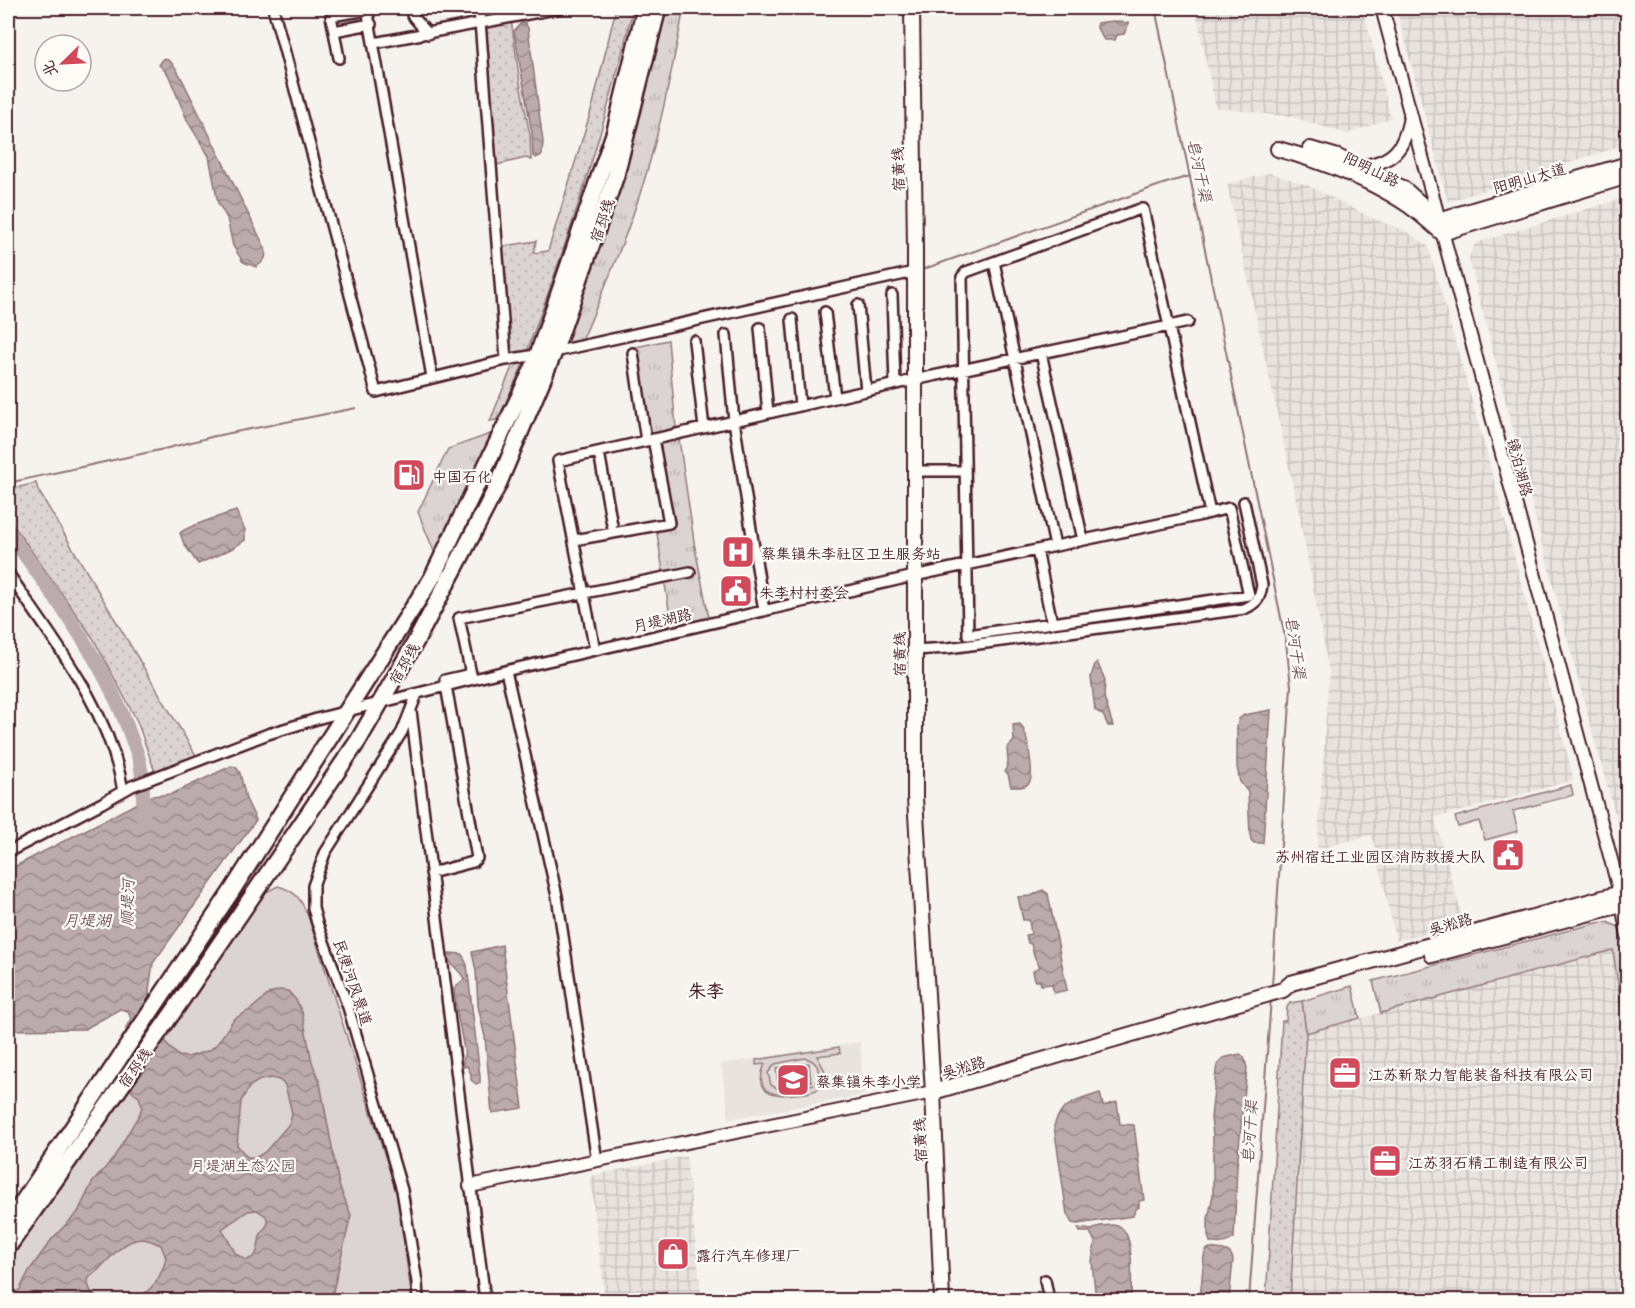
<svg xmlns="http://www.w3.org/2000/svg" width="1635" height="1308" font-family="'Playpen Sans','LXGW WenKai TC',sans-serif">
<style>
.built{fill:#e9e3e0}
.industrial{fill:url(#industrial-grid)}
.grass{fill:url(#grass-tufts);stroke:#937a7e;stroke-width:1.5}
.park{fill:#dcd4d2;stroke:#937a7e;stroke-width:1.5;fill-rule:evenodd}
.garden{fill:url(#garden-dots);stroke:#937a7e;stroke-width:1.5}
.water{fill:url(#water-waves);stroke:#8e7378;stroke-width:1.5;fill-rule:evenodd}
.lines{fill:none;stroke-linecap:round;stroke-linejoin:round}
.stream{stroke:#8e7378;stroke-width:2}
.river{stroke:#bbabac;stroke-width:14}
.minor-casing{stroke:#4a1f2b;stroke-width:14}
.tertiary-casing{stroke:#4a1f2b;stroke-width:16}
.secondary-casing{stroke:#4a1f2b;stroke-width:18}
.primary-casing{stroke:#4a1f2b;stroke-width:20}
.minor{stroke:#fdfcf7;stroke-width:9}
.tertiary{stroke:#fdfcf7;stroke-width:12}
.secondary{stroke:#fdfcf7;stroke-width:14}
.primary{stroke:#fdfcf7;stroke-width:15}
.labels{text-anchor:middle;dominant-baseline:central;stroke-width:4.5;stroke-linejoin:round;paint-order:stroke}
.street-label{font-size:15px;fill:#4a1f2b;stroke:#fdfcf7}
.poi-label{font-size:15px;fill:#4a1f2b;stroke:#fdfcf7;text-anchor:start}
.park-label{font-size:15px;fill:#6e4c55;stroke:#fdfcf7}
.water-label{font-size:16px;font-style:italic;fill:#725058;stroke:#fdfcf7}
.quarter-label{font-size:18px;font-weight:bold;fill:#4a1f2b;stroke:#fdfcf7}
</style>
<defs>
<pattern id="industrial-grid" width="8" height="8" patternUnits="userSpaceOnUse" patternTransform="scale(1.5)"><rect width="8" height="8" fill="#e9e3e0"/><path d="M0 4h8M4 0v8" fill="none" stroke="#c9c2c0"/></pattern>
<pattern id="grass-tufts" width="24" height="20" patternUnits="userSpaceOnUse" patternTransform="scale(1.5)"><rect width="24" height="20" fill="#dcd4d2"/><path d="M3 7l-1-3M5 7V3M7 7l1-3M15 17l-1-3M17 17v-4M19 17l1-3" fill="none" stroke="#beb6b4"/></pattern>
<pattern id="garden-dots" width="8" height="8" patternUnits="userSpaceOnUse" patternTransform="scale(1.5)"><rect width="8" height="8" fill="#dcd4d2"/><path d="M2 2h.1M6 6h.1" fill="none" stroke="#beb6b4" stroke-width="1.8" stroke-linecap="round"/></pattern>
<pattern id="water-waves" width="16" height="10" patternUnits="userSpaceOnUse" patternTransform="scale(1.5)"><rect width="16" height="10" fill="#bbabac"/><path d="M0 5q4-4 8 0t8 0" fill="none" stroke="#9a8b8c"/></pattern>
</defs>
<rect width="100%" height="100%" fill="#f6f3ef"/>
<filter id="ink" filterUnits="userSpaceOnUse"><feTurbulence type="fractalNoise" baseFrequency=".0167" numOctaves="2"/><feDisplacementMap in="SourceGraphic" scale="12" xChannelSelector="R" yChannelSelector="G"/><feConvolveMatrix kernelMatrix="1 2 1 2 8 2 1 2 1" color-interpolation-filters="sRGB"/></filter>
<g filter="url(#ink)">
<path class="built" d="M860,1042L864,1095L729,1119L721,1064Z"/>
<path class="industrial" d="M1195,8H1363L1391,118L1347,134L1292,117L1216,108Z
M1396,8H1627V144L1448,202Z
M1270,173L1307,185L1374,219L1406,231L1428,246L1487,454L1574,780L1435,818L1464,924L1396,941L1372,835L1317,849L1329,672L1298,509L1227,184Z
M1627,197H1628L1627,856L1594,739L1539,532L1469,258L1475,243Z
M1613,950L1627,1047V1300H1290L1306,1033Z
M686,1156L702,1300H605L590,1176Z"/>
<path class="grass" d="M664,8H684C673,64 662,122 645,178C628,234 605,287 582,341L563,345C606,235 640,123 664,8Z
M668,340L676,428L649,435L636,347Z
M524,362L500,415L496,420L490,421L512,367L515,364Z
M493,433L436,556L418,512L448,449Z
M676,438L679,439L695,548L709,618L667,627L664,611L669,610L656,527L671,524L658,442Z
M1607,922L1619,927C1631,966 1627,1007 1627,1047L1613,950L1381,1013L1373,981L1597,923Z
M1352,986L1360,1018L1306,1033L1302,1001Z"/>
<path class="park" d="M1571,785L1573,795L1513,811L1518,831L1485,840L1479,821L1458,827L1455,817Z
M278,886C296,891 301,899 308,916L397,1193L412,1300H8V1260L264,893Z
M839,1047L840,1053L817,1056L825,1071C825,1078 824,1083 819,1088C812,1094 803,1093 795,1094C773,1097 753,1092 765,1064L756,1065V1060ZM805,1058C819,1061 822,1073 814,1084L781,1090L771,1085L768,1073L775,1064Z
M809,1063L811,1081L778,1086L776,1068Z"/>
<path class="garden" d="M616,8H633C606,125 569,239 527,351L508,354L499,247L536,241L534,253L548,251L593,104Z
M511,19L520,83L530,135L531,160L526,158L492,166L482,25Z
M36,483L38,490L197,757L155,772L137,721L93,638L8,518V490Z
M1302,1001L1306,1033L1290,1300H1266L1282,1021H1286L1287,1007L1290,1003Z"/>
<path class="water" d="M1113,21L1129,23L1124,34L1117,35L1115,40H1104L1097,28V23Z
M521,23H525L528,28L543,142L542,155L536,158L533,156L532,133L514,31Z
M164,58C174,62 178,72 183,81L265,248C267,258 265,261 256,267L243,262L233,246L227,218L218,203L209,156L188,122L168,74L159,65Z
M236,511L245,530V540L233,548L198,564L184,544L180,533C187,526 224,515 236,511Z
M1097,662L1105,680L1104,697L1113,726H1108L1103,715L1095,710L1091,677L1095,664Z
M1271,710L1263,843H1254L1251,840L1250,834L1248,792L1240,782L1237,767V726L1239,719L1244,715Z
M1020,724C1027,730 1035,775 1029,783C1025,788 1017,787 1011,787L1008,774L1005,772L1008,762L1007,748L1014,741L1013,725Z
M231,766L236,767L240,773L246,799L256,820L153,963L149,990L150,1003L168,1046L179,1056L188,1057L210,1050L217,1044L234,1019L250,1010L270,993L280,990L288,991L296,1000L302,1012L312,1062L320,1083L339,1185L351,1215L331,1300H129C151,1295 161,1279 166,1258L161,1245C155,1243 148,1239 142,1239C125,1239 111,1257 100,1268C97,1272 92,1274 89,1278C85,1286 94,1298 102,1300H8L20,1289L29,1271L52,1239L78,1212L92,1183L113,1159L140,1113L142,1106L139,1097L133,1093L129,1085L126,1028L131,1019L128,1011L120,1009L85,1029L8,1030V870L151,796L172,794ZM271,1078L279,1080L285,1085L292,1113L290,1123L265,1152L257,1157H247L237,1145L241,1101L250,1086L260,1080ZM257,1210L266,1216L268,1223C266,1228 262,1231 260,1236C257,1247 260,1257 246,1260L236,1254L222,1229L248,1211Z
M1043,890L1048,894L1067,990L1054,993L1052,984L1041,985L1040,981H1035L1033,971L1040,967L1035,958L1031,944L1028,943L1026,935L1031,934L1029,920H1023L1018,897L1031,896Z
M502,945L523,1108L492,1113L485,1037L478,1006L476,971L472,952Z
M449,953L462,954L467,965L480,1076V1083L476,1084L471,1080V1074L467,1066L464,1067C461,1059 466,1056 464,1049C460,1029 456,1010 454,989L464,979C460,969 450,966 446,955Z
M1240,1054L1244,1057L1247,1068L1237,1166L1234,1238C1227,1243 1219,1245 1210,1242L1208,1236V1219L1213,1195V1135L1211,1118L1216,1071L1217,1065L1223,1058Z
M1100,1093L1103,1106L1117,1102L1120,1124L1134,1125L1144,1200L1139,1201V1207L1135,1210L1133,1216L1077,1224L1072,1223L1067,1214L1054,1126C1060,1103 1079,1100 1100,1093Z
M1113,1225C1118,1226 1123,1227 1125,1232C1134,1246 1131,1283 1131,1300H1096L1092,1262L1095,1242L1090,1232H1080L1078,1228L1092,1230L1100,1226Z
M1210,1248C1220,1250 1231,1248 1233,1260L1229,1300H1200L1204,1256L1206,1250Z"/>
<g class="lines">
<path class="stream" d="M1155,8L1286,642L1291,686L1272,986
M924,269L1163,184L1190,176
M8,483L164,449L215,436L356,408
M1249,1300L1271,998"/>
<path class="river" d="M8,532C54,596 105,661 131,737C134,745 138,754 140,763C144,781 143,800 143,818"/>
<g class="minor-casing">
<path id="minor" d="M273,8L376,392L506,360L554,352L914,272
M367,8L432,377
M414,8L412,15L428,34
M479,8L506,360
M334,31L371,24
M374,43L560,8
M339,58L331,16L368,10
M994,262L1055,546
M892,295L895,384
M858,305L866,391
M825,312L835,398
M792,319L800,406
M760,328L768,413
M726,335L734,421L764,611
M694,341L704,428
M633,353L646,441
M1041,353L1083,540
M599,452L612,525
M914,471H965
M574,540L669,523L653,439
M1037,550L1052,623
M8,573C53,640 110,709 123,791
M595,650L558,461L914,380L1188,322
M914,650L948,648L1244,609C1257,603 1260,599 1262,585L1244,502
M506,671L557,896L597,1161
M417,694L402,732L325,853L313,886V908L317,923L348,1007L402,1190L417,1282L418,1300
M411,711L485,1300
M8,852L102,803L132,786L268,734L320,718L509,670L914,576C1010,556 1106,535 1202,515L1229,508L1249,595L968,635C966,516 964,396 962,277L966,272L1140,209H1143L1144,213L1210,513
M431,873L473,862L477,858L445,680L471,674L459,618L690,572
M1045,1280L1049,1300"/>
</g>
<g class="tertiary-casing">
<path id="tertiary" d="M1382,8L1620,893L1628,936
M1359,167C1393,162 1404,150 1410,117
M470,1186L933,1092"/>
</g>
<g class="secondary-casing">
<path id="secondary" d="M912,8L915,249V798L933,1092L942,1300
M1278,149C1321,161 1365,177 1402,201C1417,210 1429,222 1442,233L1628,176
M1310,149L1338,157L1403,188L1439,220L1628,164
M1432,955L1628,903
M933,1092L1283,990L1291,983L1628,891"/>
</g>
<g class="primary-casing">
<path id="primary" d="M8,1224L231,892L432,578L534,366L615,131L645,8
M8,1247L176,1008L358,741L416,641L455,568L497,487L554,352L616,175L658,8"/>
</g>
<use href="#minor" class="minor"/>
<use href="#tertiary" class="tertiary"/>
<use href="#secondary" class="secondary"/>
<use href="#primary" class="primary"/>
</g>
</g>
<defs>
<g id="fuel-square" transform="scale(1.725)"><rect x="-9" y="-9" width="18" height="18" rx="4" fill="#d1495b" stroke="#fdfcf7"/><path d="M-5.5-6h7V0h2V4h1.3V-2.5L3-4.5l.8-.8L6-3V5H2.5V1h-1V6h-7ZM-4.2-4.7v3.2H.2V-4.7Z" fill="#fff"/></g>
<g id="hospital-square" transform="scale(1.725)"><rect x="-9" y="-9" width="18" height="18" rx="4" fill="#d1495b" stroke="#fdfcf7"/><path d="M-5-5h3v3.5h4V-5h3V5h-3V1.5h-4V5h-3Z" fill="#fff"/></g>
<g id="civic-square" transform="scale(1.725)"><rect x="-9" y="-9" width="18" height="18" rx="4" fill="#d1495b" stroke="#fdfcf7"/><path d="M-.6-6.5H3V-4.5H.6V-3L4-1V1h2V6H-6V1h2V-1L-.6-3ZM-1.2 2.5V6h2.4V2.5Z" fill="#fff"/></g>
<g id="office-square" transform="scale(1.725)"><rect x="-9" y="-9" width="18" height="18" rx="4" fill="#d1495b" stroke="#fdfcf7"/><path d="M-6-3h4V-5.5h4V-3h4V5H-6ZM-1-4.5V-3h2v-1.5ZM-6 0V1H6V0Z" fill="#fff"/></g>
<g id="school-square" transform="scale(1.725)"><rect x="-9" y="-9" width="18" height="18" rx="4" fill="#d1495b" stroke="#fdfcf7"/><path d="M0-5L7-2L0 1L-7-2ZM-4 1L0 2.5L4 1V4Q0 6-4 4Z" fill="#fff"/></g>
<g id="shop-square" transform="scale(1.725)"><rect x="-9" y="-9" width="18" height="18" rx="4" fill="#d1495b" stroke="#fdfcf7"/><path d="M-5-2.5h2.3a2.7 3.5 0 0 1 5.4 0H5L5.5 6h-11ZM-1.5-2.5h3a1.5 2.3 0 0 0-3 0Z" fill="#fff"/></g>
</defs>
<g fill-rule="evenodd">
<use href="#fuel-square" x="409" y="475"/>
<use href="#hospital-square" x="738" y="552"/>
<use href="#civic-square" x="736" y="591"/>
<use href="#civic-square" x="1508" y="855"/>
<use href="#office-square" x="1345" y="1073"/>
<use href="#school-square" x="793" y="1080"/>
<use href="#office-square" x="1385" y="1161"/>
<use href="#shop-square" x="673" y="1254"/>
</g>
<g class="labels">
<g class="street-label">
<text transform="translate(1372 168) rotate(26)">阳明山路</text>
<text transform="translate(897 169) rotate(-91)">宿黄线</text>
<text transform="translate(1529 177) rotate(-16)">阳明山大道</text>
<text transform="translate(601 220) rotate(-71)">宿邳线</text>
<text transform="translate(1521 467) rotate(75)">镜泊湖路</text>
<text transform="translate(662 619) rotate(-13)">月堤湖路</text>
<text transform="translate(898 654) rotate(-90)">宿黄线</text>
<text transform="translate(403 663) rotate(-60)">宿邳线</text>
<text transform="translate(1450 923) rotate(-16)">吴淞路</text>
<text transform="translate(354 982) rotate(71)">民便河风景道</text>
<text transform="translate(963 1066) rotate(-16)">吴淞路</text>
<text transform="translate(134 1067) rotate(-54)">宿邳线</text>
<text transform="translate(919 1140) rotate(-92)">宿黄线</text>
</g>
<g class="poi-label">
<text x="432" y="475">中国石化</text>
<text x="761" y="552">蔡集镇朱李社区卫生服务站</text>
<text x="759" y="591">朱李村村委会</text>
<text x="1485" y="855" text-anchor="end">苏州宿迁工业园区消防救援大队</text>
<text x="1368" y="1073">江苏新聚力智能装备科技有限公司</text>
<text x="816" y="1080">蔡集镇朱李小学</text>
<text x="1408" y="1161">江苏羽石精工制造有限公司</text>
<text x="696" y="1254">露行汽车修理厂</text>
</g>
<g class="park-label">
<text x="243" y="1164">月堤湖生态公园</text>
</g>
<g class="water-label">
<text transform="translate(1201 170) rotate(78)">皂河干渠</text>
<text transform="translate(1297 647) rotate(82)">皂河干渠</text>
<text transform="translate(126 903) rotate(-89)">顺堤河</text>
<text x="87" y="919">月堤湖</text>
<text transform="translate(1248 1132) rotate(-86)">皂河干渠</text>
</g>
<g class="quarter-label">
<text x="706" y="989">朱李</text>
</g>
</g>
<rect width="1635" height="1308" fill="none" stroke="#fdfcf7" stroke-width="30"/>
<rect x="15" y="15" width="1605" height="1278" fill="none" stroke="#4a1f2b" stroke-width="2" filter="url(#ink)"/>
<g transform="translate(63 63) rotate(246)"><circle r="28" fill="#fdfcf7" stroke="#b5a4a5" stroke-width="1.5"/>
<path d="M0-4.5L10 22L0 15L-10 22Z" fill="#d1495b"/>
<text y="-9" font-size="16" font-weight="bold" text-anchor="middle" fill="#4a1f2b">北</text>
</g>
</svg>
